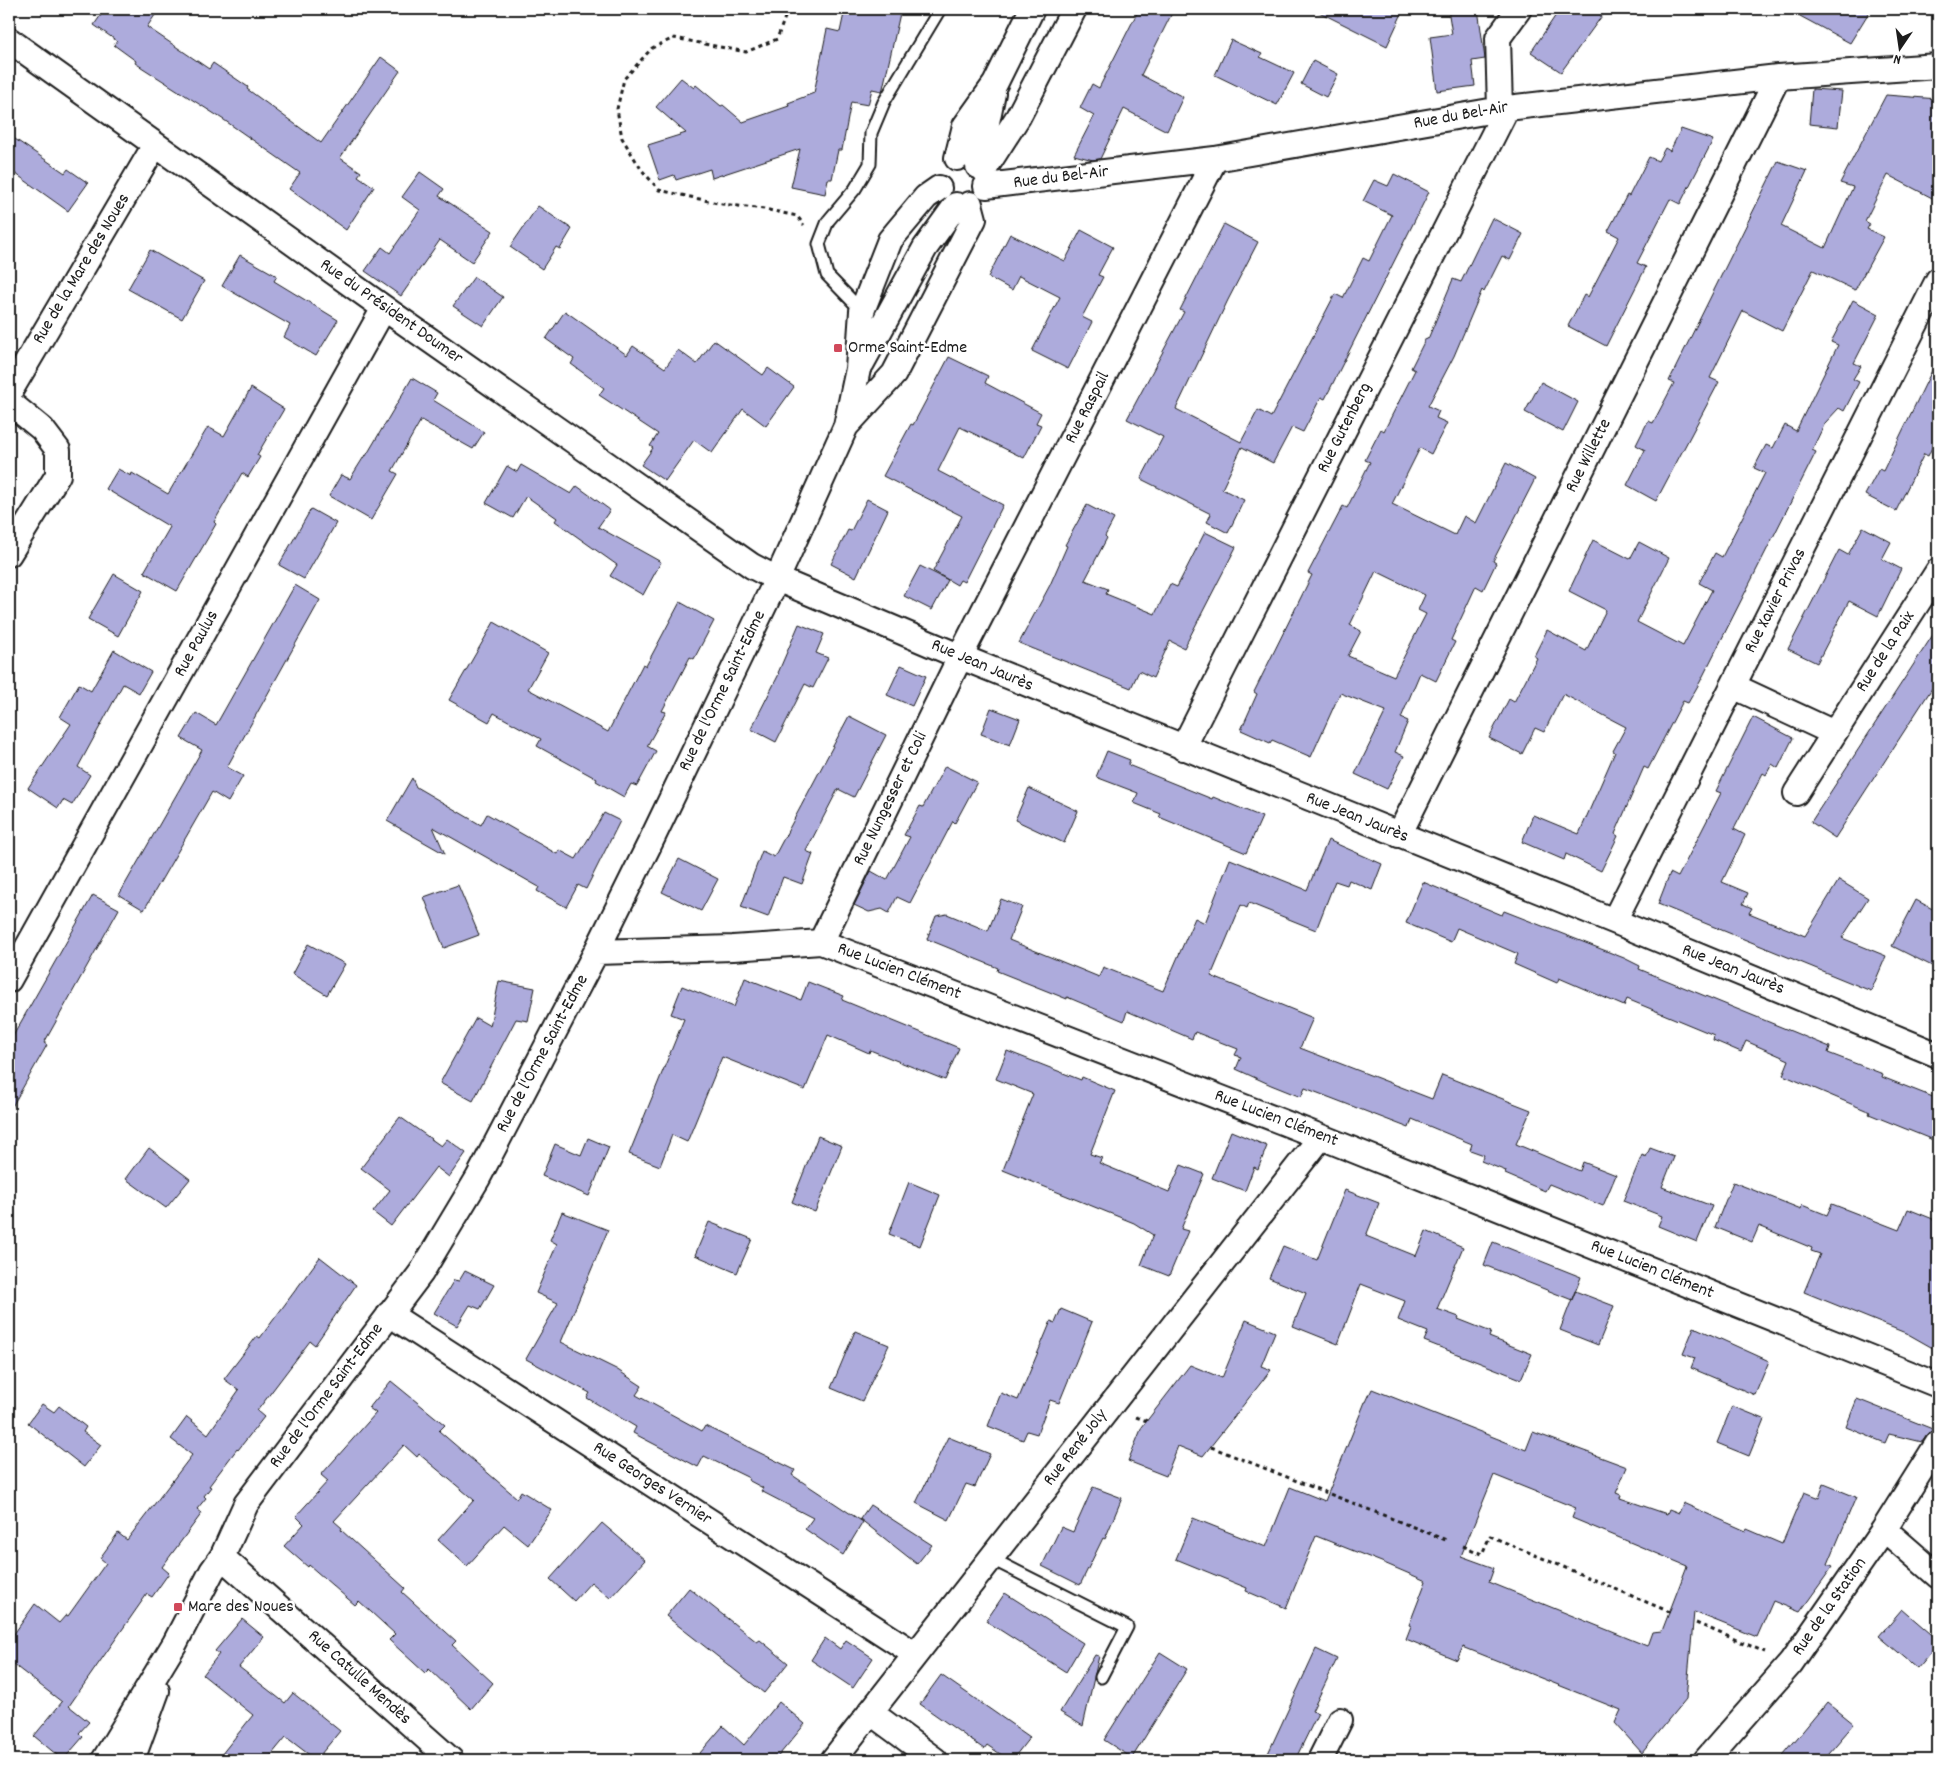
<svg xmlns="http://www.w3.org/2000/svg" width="1947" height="1769" font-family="Dekko,sans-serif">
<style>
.building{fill:#adabdc;stroke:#1c1c1c;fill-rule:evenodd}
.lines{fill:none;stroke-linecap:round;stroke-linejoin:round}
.service-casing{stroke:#1c1c1c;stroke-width:15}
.minor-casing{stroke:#1c1c1c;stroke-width:28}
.path{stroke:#1c1c1c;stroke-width:3;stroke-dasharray:4 4;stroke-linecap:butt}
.service{stroke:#fff;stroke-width:11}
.minor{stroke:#fff;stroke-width:24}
.poi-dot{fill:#d1495b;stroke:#fff;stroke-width:2}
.labels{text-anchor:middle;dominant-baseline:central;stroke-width:5;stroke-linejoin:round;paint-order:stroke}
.street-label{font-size:18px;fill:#1c1c1c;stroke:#fff}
.poi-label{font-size:18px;fill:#1c1c1c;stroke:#fff;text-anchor:start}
</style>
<rect width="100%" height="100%" fill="#fff"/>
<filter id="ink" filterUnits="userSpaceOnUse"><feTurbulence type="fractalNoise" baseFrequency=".02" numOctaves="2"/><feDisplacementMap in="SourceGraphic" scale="10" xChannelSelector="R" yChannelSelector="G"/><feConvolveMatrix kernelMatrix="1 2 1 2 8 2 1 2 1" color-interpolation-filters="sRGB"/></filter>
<g filter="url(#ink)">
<path class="building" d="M105,9H159L147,27L209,69L213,63L248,87L247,89L321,143L381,57L400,71L340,158L361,172L358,176L374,187L346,230L289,189L300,173L224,120L135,63L136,61L114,45L117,41L94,25Z
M845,9H901L883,88L882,91L872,89L868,105L851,102L842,150H838L832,179H828L825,194L791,187L800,149L712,178L710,169L676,180L674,175L660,180L648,145L686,133L656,107L681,78L694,88L696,85L721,106L723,105L743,122L789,106L788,103L814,93L827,29L840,32Z
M1139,9H1174L1141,75L1183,97L1167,131L1124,109L1100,159L1093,160L1074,155L1094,116L1080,108L1092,84L1099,88Z
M1313,9H1404L1387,46Z
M1448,9H1478L1485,59L1472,61L1475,86L1437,91L1430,37L1452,34Z
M1560,9H1607L1561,72L1531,52Z
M1787,9H1871L1850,43Z
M1231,40L1262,54L1260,57L1294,73L1277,105L1215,75Z
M1313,61L1338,74L1326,97L1301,84Z
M1812,89L1842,91L1838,127L1809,124Z
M1886,95L1938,99V201L1888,175L1865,221L1870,224L1867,229L1884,237L1855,290L1813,270L1782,331L1743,311L1710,378L1719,382L1656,501L1627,485L1645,450L1636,445L1648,421L1653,423L1674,383L1669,381L1778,161L1807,171L1781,226L1825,248L1853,187L1840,183Z
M1681,129L1713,140L1680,204L1670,199L1637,263L1646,267L1606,346L1568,326L1584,295L1588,297L1619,237L1608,231L1627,195L1629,196L1649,157L1658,161L1665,148L1670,151Z
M9,135L65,173L68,169L88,183L68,211L9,169Z
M420,172L444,189L439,196L493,231L472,262L440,240L401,296L365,271L382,247L390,253L420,210L402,197Z
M1394,174L1429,192L1325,399L1321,397L1303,432L1292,427L1273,463L1242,447L1222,489L1244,500L1228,533L1207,522L1211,514L1141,479L1163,437L1127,419L1184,312L1180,310L1224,224L1258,242L1228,300L1176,409L1241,442L1258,410L1271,417L1335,294L1343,298L1363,258L1369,261L1392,215L1363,201L1374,180L1388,186Z
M538,206L572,229L560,249L556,247L542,269L510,247Z
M1492,218L1523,234L1510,260L1502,256L1484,292L1482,290L1454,356L1428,406L1439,411L1436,418L1447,423L1431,454L1420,448L1392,504L1455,535L1464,516L1476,523L1506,463L1535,479L1493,561L1496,563L1483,590L1476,586L1451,640L1455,642L1436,681L1420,673L1401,718L1408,721L1395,752L1404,756L1387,789L1355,774L1386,711L1340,693L1311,757L1272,740L1270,743L1241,730L1257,694L1254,692L1312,575L1308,573L1343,506L1347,508L1370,462L1365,460L1381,429L1384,431L1415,370L1411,368L1426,338L1428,339L1453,279L1461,282ZM1376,571L1425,595L1418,610L1426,614L1394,676L1348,656L1361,631L1350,625Z
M1081,230L1113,247L1098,275L1103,277L1082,317L1092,322L1068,369L1032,351L1060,297L1019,276L1012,290L988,277L1010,234L1065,261Z
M150,250L204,281L182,319L128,289Z
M240,255L277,276L274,281L338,320L316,356L284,337L290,325L222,286Z
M474,277L503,297L483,326L453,306Z
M1853,300L1879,314L1854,363L1861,366L1853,379L1859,382L1844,411L1839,408L1825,423L1812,450L1816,452L1700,682L1688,703L1683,701L1648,769L1644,767L1615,834L1618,836L1601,871L1566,854L1564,860L1522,842L1533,815L1579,834L1615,752L1613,751L1626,727L1563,694L1544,732L1535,728L1522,754L1489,738L1509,699L1514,702L1537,658L1534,656L1547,630L1586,651L1606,610L1569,591L1593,540L1630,559L1639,542L1669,558L1637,622L1683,646L1712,590L1699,583L1715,553L1722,557L1765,473L1754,468L1766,445L1773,448L1785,425L1796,431L1838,345L1831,342Z
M565,311L627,355L633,346L665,368L678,350L697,364L714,340L763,375L768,368L794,387L766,426L743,409L712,453L694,440L665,481L641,465L653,448L650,446L658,434L599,395L604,388L571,364L574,359L546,339Z
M949,357L988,376L985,383L1041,413L1036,423L1041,425L1024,458L960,427L938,471L1003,505L964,582L960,580L957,585L933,571L962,516L883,476L911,424L913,425Z
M1938,358V435L1928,456L1924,454L1896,511L1865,495L1879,469L1883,471Z
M412,378L437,393L433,400L484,432L473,449L421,420L392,471L398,474L371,520L329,496L341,475L350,479L365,455L366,456Z
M1541,382L1578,402L1563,432L1525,412Z
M251,388L284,409L257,455L260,457L248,477L242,473L214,522L216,524L177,591L144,572L170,527L106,489L118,469L131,476L132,473L168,494L208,427L224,436Z
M521,465L571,494L577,486L610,510L598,527L661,562L643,595L610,576L617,565L555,521L557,518L526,496L513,518L486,503L507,466L517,472Z
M867,499L888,510L856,577L831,564L848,530L851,531Z
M1087,505L1114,519L1105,536L1107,538L1085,580L1108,589L1106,594L1155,614L1170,584L1177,587L1205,532L1236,547L1184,648L1170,641L1153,678L1139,671L1131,688L1019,643L1050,585L1067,546L1065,545Z
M311,509L336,523L304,579L279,565Z
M1863,527L1891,542L1882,559L1901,569L1878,616L1849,601L1817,663L1788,649L1839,550L1848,555Z
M920,566L948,580L932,610L904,596Z
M114,574L143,591L118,636L88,619Z
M295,585L320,600L227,767L243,776L228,802L212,792L144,910L119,895L202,750L181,738L196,713L216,725Z
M680,602L714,621L694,659L690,657L662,711L666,712L647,746L656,751L637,786L631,784L624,797L596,781L597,779L537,746L541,739L494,713L489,722L449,700L494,622L548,653L528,689L608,732L643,664L646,666Z
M799,624L824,634L816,653L828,658L813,688L805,684L776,742L751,729L779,674L778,673Z
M1938,627V679L1835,838L1811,822Z
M114,650L151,672L139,693L123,684L78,767L90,775L72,805L63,800L58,808L28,788L71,724L60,717L79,684L91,691Z
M901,665L926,676L912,706L887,695Z
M991,708L1020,719L1010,745L981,734Z
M849,716L886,735L854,797L838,789L806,851L813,854L802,884L783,877L768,917L741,907L762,851L774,857Z
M1753,717L1793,738L1778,768L1772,764L1766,775L1763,773L1734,829L1745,835L1722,882L1748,893L1743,904L1752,908L1749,913L1805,936L1839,880L1868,898L1842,938L1886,956L1871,991L1658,904L1670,873L1678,877L1721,793L1716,791Z
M1107,751L1130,760L1128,765L1212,799L1213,797L1262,817L1246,853L1159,817L1161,814L1134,803L1138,793L1096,777Z
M945,766L977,782L955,823L953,821L910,903L897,897L889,913L882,909L869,912L854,905L871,871L887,880L910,837L904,835L920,806L923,807Z
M412,778L416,787L481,825L487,814L557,854L559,850L576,859L604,813L620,821L586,889L578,885L566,907L537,891L539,887L433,827L445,854L387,821Z
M1029,788L1078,811L1064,843L1015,820Z
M1328,840L1382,864L1372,890L1349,880L1347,885L1335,881L1316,930L1249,903L1247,908L1241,905L1211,976L1313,1018L1300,1048L1432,1099L1442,1075L1531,1110L1516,1144L1580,1171L1583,1162L1616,1175L1603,1206L1549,1184L1545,1191L1505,1174L1506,1171L1481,1161L1484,1155L1470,1150L1472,1144L1412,1119L1409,1128L1305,1088L1301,1097L1271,1085L1236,1069L1241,1057L1235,1055L1238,1049L1195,1032L1192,1039L1127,1011L1124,1021L1067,997V999L997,971L998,968L927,939L936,916L947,914L988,931L1001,899L1022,907L1009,940L1099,977L1103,967L1163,991L1195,918L1205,923L1230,859L1307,890Z
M679,859L718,879L701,911L662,892Z
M1423,882L1502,915L1504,911L1624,958L1640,966L1639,969L1830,1047L1828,1053L1883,1074L1882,1077L1938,1099V1142L1869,1114L1870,1112L1783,1075L1789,1060L1746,1041L1741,1052L1713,1040L1714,1035L1627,999L1624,1006L1559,978L1557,983L1514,964L1518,954L1457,928L1451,942L1406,923Z
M458,885L479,935L444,948L424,897Z
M93,895L119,909L44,1043L47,1045L9,1112V1043Z
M1916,900L1938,912V969L1892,946Z
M308,944L345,964L327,995L292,974Z
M745,978L801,1000L808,982L844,996L842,1000L959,1048L945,1080L870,1050L869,1053L828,1035L805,1090L722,1057L687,1142L672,1135L660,1166L629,1154L684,1019L671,1014L682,986L734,1007Z
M499,981L535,988L528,1021L516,1019L473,1101L440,1083L476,1018L490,1026Z
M1007,1051L1081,1080L1082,1077L1115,1091L1090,1154L1102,1158L1099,1163L1169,1192L1181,1165L1204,1174L1181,1229L1188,1231L1169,1276L1141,1265L1153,1235L1134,1223L1003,1170L1033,1094L996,1079Z
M400,1117L441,1146L447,1139L466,1153L449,1177L436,1167L391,1226L373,1212L390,1190L361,1168Z
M1231,1131L1267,1146L1258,1169L1254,1167L1245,1191L1212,1178Z
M818,1136L842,1146L815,1212L792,1202Z
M588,1138L609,1147L589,1196L542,1176L555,1144L581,1155Z
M149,1148L190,1179L166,1208L126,1179Z
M1650,1148L1674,1157L1662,1187L1712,1206L1697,1242L1658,1226L1662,1216L1623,1201L1642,1155L1646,1157Z
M909,1182L940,1195L920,1246L889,1234Z
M1733,1182L1801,1209L1802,1205L1827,1215L1832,1204L1899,1230L1908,1209L1938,1221V1351L1908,1334L1804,1292L1820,1254L1811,1251L1812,1248L1759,1226L1752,1242L1715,1227Z
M1345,1190L1379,1203L1366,1236L1416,1256L1426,1231L1463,1247L1437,1309L1459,1317L1458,1319L1491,1332L1489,1337L1532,1354L1521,1379L1424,1341L1428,1332L1398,1320L1405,1301L1361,1284L1338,1344L1293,1326L1306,1293L1269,1278L1283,1246L1317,1260Z
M562,1212L608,1230L561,1342L616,1369L642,1386L636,1395L702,1431L705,1426L795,1470L792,1475L863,1522L843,1555L805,1529L813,1518L761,1491L763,1488L748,1480L749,1478L704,1456L698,1467L633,1433L636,1427L587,1398L590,1393L526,1359L558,1303L536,1293L557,1244L550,1240Z
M709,1222L752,1239L737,1273L695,1255Z
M1493,1242L1581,1277L1572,1300L1484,1265Z
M320,1257L356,1285L315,1345L310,1341L257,1411L264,1417L238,1450L237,1449L209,1486L211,1487L204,1496L206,1498L197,1509L202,1513L162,1567L169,1573L152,1597L147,1594L69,1706L89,1722L79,1733L83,1737L63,1760L34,1736L62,1702L9,1661V1641L35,1604L59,1623L66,1615L68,1616L106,1563L100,1558L118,1533L127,1540L192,1455L171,1439L187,1417L208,1434L239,1390L224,1379L257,1336L260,1338Z
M465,1271L494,1285L480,1309L470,1305L457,1326L434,1313L454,1280L459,1281Z
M1575,1291L1614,1306L1598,1345L1560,1330Z
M1061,1309L1092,1322L1059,1403L1050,1400L1037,1434L1027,1431L1023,1440L988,1426L1001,1393L1018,1400L1051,1321L1055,1323Z
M1246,1320L1275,1332L1261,1366L1271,1370L1203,1456L1178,1446L1166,1476L1128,1461L1142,1427L1190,1365L1222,1378Z
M1694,1327L1769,1361L1755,1395L1691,1368L1695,1358L1683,1354Z
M855,1331L889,1345L862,1401L831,1388Z
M391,1381L445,1425L439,1431L517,1498L521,1491L552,1510L528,1545L504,1525L467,1566L438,1540L474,1500L419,1454L417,1457L404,1445L334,1521L342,1528L341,1530L405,1588L402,1592L456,1641L452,1645L493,1683L471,1709L429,1669L425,1673L389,1640L395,1634L359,1601L355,1605L309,1565L308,1567L284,1546L304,1524L296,1516L328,1481L321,1475L376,1413L369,1408Z
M1372,1389L1526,1450L1533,1432L1627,1467L1616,1493L1621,1495L1620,1498L1667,1514L1669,1509L1679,1513L1683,1503L1746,1531L1747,1529L1782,1544L1804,1492L1819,1498L1824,1484L1856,1497L1828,1564L1833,1566L1800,1612L1773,1601L1757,1637L1694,1612L1686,1699L1642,1753L1615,1723L1621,1710L1463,1647L1457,1660L1406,1639L1411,1626L1409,1625L1426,1581L1384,1563L1316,1536L1286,1608L1246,1591L1247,1588L1176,1559L1193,1518L1266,1547L1290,1487L1325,1501L1365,1402H1366ZM1494,1475L1576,1508L1572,1518L1687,1566L1662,1631L1652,1632L1647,1646L1489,1582L1494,1568L1461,1556Z
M1857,1399L1935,1430L1927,1435L1922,1442L1889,1434L1885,1443L1846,1427Z
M42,1404L54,1412L59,1406L86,1427L83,1432L101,1445L84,1467L28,1423Z
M1732,1406L1764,1419L1749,1456L1717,1443Z
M948,1437L990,1454L975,1487L966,1484L949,1520L916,1503Z
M1093,1487L1122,1498L1105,1539L1103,1538L1080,1585L1042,1566L1061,1527L1073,1532Z
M870,1505L932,1545L917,1564L860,1519Z
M602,1523L645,1560L610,1598L591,1582L574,1601L550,1579L592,1532L593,1533Z
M689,1588L757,1642L760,1640L788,1663L764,1693L666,1616Z
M1005,1593L1083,1643L1066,1672L986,1621Z
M1902,1609L1938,1640V1643L1917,1668L1879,1636Z
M242,1619L264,1637L239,1667L285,1703L293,1693L340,1731L316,1760L286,1737L267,1760H217L253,1715L203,1675L219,1654L215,1651Z
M825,1638L840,1649L846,1640L873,1658L853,1688L811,1660Z
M1316,1649L1337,1659L1312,1711L1318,1713L1295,1760H1265Z
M1160,1652L1187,1669L1132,1758L1104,1740Z
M1095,1655L1099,1656L1083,1726L1060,1712Z
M941,1675L1030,1737L1012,1760H1009L987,1745L984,1749L920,1704Z
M779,1702L805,1724L775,1760H694L723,1726L744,1745Z
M1827,1702L1854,1724L1823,1760H1779Z"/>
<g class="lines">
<g class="service-casing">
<path id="service" d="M862,311L827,275L819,244L828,221L855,189L870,164L871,133L884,102L940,9
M990,1558L1127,1627L1101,1677"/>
</g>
<g class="minor-casing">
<path id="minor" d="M9,40L384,308L752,566L777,579L961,657L1614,921L1938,1055
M1500,109L1498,38L1519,9
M957,158L965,126L995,84L1032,9
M978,166L993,93
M984,170L1018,117L1074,9
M986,186L1215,159L1507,108L1778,77L1938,66
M862,363L925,248L956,205
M9,393L155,145
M9,402L42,429L58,450V475L9,554
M847,425L894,374L974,219L970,204
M1733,686L1834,733
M1183,748L1507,108
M1796,793L1938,571
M1399,835L1778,77
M1614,921L1938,280
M821,942L966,645L1215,159
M596,952L733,948L821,942L1321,1137L1938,1385
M9,980L384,308
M389,1314L915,1654
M1884,1529L1938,1576
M222,1557L451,1760
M870,1712L935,1760
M104,1760L175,1643L212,1571L222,1557L246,1504L421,1273L478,1178L596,952L651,841L777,579L846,426L858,369L862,311L890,240L926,197L939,188
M132,1760L157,1691
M833,1760L1321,1137
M1320,1760L1340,1720
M1706,1760L1791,1663L1884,1529L1938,1443"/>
</g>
<path class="path" d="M788,9L777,39L746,52L674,38L652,48L624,79L617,109L622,138L641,169L659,190L722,204L764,209L797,216L804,225
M1136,1417L1147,1421
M1211,1447L1446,1540
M1463,1546L1482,1554L1490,1536L1670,1612
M1696,1623L1765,1652"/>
<use href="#service" class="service"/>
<use href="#minor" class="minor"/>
</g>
</g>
<g class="poi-dot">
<rect x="833" y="343" width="10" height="10" rx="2.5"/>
<rect x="173" y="1602" width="10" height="10" rx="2.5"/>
</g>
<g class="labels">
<g class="street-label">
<text transform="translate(1461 116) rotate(-10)">Rue du Bel-Air</text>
<text transform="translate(1061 178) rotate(-7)">Rue du Bel-Air</text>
<text transform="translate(82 269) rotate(-59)">Rue de la Mare des Noues</text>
<text transform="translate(391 312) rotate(35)">Rue du Président Doumer</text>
<text transform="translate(1088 408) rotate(-63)">Rue Raspail</text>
<text transform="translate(1345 428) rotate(-63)">Rue Gutenberg</text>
<text transform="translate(1589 456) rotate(-63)">Rue Willette</text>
<text transform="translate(1776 601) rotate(-63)">Rue Xavier Privas</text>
<text transform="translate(197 644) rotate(-61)">Rue Paulus</text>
<text transform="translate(1886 652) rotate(-57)">Rue de la Paix</text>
<text transform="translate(982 666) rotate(23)">Rue Jean Jaurès</text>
<text transform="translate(723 691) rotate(-64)">Rue de l'Orme Saint-Edme</text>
<text transform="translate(891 799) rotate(-64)">Rue Nungesser et Coli</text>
<text transform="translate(1357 818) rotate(22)">Rue Jean Jaurès</text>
<text transform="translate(1733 970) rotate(22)">Rue Jean Jaurès</text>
<text transform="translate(899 972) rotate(21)">Rue Lucien Clément</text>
<text transform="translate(543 1054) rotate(-62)">Rue de l'Orme Saint-Edme</text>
<text transform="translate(1276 1119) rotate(21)">Rue Lucien Clément</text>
<text transform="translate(1652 1270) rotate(22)">Rue Lucien Clément</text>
<text transform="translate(327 1396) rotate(-53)">Rue de l'Orme Saint-Edme</text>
<text transform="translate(1076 1448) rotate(-52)">Rue René Joly</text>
<text transform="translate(652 1484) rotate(33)">Rue Georges Vernier</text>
<text transform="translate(1830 1607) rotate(-55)">Rue de la Station</text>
<text transform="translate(359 1678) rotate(42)">Rue Catulle Mendès</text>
</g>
<g class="poi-label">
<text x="848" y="348">Orme Saint-Edme</text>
<text x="188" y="1607">Mare des Noues</text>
</g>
</g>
<rect width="1947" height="1769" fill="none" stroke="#fff" stroke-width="30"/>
<rect x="15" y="15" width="1917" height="1739" fill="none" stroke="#1c1c1c" stroke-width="2" filter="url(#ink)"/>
<g transform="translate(1900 48) rotate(193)" stroke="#ffffff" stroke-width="4" paint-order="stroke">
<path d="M0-4L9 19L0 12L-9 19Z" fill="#1c1c1c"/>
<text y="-8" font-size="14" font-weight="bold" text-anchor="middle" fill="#1c1c1c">N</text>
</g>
</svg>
